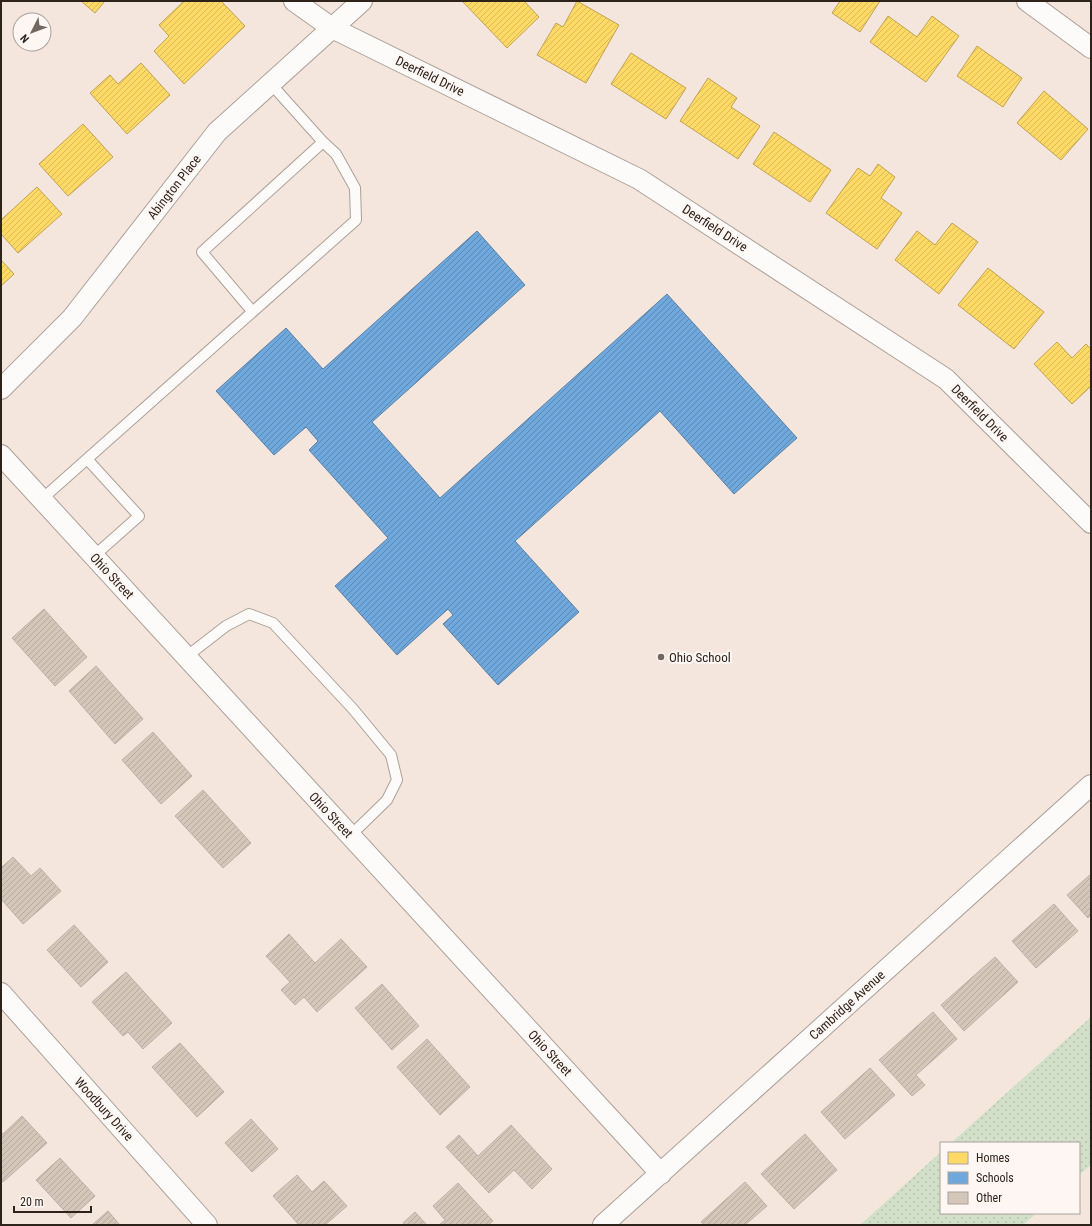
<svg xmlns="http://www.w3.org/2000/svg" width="1092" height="1226" font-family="'Roboto Condensed',sans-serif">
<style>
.grass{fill:url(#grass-dots)}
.homes{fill:url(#homes-hatch);stroke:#c0a250}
.schools{fill:url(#schools-hatch);stroke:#5c80a2}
.building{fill:url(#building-hatch);stroke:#bcb1a9}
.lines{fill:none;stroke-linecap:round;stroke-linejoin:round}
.service-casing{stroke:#aba098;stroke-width:12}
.minor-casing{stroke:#aba098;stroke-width:22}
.service{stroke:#fdfbfa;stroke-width:10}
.minor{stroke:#fdfbfa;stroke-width:20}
.poi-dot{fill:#73675f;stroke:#fdf6f2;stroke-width:1.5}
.labels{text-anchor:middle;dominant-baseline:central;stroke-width:4;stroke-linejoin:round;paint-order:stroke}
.street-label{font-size:13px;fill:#2e231b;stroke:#fdf6f2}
.poi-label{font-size:13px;fill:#2e231b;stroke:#fdf6f2;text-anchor:start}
</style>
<defs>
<pattern id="grass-dots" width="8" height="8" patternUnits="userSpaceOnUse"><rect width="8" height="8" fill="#d2dfc9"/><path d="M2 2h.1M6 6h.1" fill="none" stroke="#b5bfac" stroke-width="1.8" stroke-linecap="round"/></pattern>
<pattern id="homes-hatch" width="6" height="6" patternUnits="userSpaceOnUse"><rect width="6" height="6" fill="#ffd966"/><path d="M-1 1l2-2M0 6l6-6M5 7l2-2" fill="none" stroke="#dbba58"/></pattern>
<pattern id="schools-hatch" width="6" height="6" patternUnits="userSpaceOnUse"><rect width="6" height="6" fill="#6fa8dc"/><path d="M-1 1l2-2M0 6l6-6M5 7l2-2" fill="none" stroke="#5c88b2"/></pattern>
<pattern id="building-hatch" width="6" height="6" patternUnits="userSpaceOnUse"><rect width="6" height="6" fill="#d5c6ba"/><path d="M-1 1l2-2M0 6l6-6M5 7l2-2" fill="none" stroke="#b7aa9f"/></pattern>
</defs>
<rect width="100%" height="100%" fill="#f4e6dd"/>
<path class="grass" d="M1091,1017V1165L1079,1175V1143H951Z
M941,1152V1213H1037L1023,1225H860Z"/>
<path class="homes" d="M81,1H105L95,13Z
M184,1H221L245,26L184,84L154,51L169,36L159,25Z
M462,1H524L539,17L507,48Z
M577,1L619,25L586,83L537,55L556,23L563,27Z
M840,1H880L860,32L832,13Z
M888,16L917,37L932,16L959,36L926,82L870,42Z
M977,46L1022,78L1003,107L957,76Z
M631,53L686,88L666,119L611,84Z
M141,63L170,95L127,134L90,93L110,75L118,84Z
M708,78L737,98L731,107L760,126L738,159L680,121Z
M1044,91L1088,129L1061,160L1017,123Z
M83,124L113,157L68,196L39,164Z
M774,132L831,170L810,202L753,164Z
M878,164L895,177L881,198L902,213L877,249L826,213L858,168L870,176Z
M37,187L62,214L18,253L1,234V220Z
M952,223L978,242L939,294L895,260L917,231L935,245Z
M1,260L14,274L1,286Z
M988,268L1044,312L1014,349L958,305Z
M1057,342L1072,358L1086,344L1091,349V386L1072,404L1034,364Z"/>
<path class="schools" d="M477,231L525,285L372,422L440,498L667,294L797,438L734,494L660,411L515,541L579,612L498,685L443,624L453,615L448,609L397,655L335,586L388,538L309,450L318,441L306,427L274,455L216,391L286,328L323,369Z"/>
<path class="building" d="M44,609L87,657L55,686L12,638Z
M96,666L143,719L115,744L69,691Z
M153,732L192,776L161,804L122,760Z
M203,790L251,843L223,868L175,816Z
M13,857L31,876L40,868L61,891L23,924L1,899V868Z
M1091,874V914L1088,918L1067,895Z
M1054,904L1078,931L1036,968L1012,941Z
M74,925L108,962L81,987L47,950Z
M289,934L315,963L341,939L367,967L317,1012L304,997L295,1005L281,990L290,982L266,956Z
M995,957L1018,982L964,1031L941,1005Z
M126,972L172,1023L143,1049L128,1032L123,1036L92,1002Z
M382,984L419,1026L392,1050L355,1008Z
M933,1012L957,1039L916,1075L925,1085L912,1096L879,1060Z
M427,1039L470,1087L440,1115L397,1067Z
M180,1043L224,1092L197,1117L152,1067Z
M870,1068L895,1095L845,1139L821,1112Z
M22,1116L47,1143L3,1182L1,1180V1132L3,1134Z
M251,1119L278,1149L252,1172L225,1143Z
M511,1125L552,1169L532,1189L514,1170L489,1193L446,1147L459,1135L478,1156Z
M805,1134L837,1170L794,1209L761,1174Z
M60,1158L95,1196L71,1218L36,1180Z
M297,1175L312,1192L324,1181L347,1206L325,1225H299L273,1196Z
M745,1182L767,1206L745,1225H704L701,1222Z
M458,1183L493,1221L488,1225H439L445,1220L433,1206Z
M108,1211L120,1225H92Z
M415,1212L427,1225H405L403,1223Z"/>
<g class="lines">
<g class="service-casing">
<path id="service" d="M252,311L202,252L323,142
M87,459L356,220L355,188L336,154L323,142L271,84
M42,499L87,459L139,516L94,556
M186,657L226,626L249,614L273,623L353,709L391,755L397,780L387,800L350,836"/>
</g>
<g class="minor-casing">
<path id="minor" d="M294,1L332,28L639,179L946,379L1091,523
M1027,1L1091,48
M1,389L72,318L217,132L362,1
M1,455L661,1174
M1,993L207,1225
M603,1225L1091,785"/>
</g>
<use href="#service" class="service"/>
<use href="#minor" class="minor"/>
</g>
<circle class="poi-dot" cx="661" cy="657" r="4"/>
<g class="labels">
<g class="street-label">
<text transform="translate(430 76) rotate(26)">Deerfield Drive</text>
<text transform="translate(174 187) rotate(-52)">Abington Place</text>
<text transform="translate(715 228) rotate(33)">Deerfield Drive</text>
<text transform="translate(980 413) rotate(45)">Deerfield Drive</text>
<text transform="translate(112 576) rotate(47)">Ohio Street</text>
<text transform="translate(331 815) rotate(47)">Ohio Street</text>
<text transform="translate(847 1005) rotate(-42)">Cambridge Avenue</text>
<text transform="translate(550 1053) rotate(47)">Ohio Street</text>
<text transform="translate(104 1109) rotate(48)">Woodbury Drive</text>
</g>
<g class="poi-label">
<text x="669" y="657">Ohio School</text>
</g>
</g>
<rect width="1092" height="1226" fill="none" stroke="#2e231b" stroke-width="4"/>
<rect x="940" y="1142" width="140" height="72" fill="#fdf6f2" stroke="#aaa29c"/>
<rect x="948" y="1152" width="20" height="12" fill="#ffd966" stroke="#aaa29c"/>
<text x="976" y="1162" font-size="12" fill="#2e231b">Homes</text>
<rect x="948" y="1172" width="20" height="12" fill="#6fa8dc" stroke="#aaa29c"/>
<text x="976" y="1182" font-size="12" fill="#2e231b">Schools</text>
<rect x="948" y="1192" width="20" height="12" fill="#d5c6ba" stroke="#aaa29c"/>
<text x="976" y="1202" font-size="12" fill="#2e231b">Other</text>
<g transform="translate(32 32) rotate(228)"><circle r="19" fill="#fdf6f2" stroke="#aaa29c"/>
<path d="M0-3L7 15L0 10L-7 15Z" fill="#73675f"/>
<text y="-6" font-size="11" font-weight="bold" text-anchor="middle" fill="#2e231b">N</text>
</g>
<path d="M14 1206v6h77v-6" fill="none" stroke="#2e231b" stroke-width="2"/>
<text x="20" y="1206" font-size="12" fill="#2e231b" stroke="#fdf6f2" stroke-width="3" paint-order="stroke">20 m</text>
</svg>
